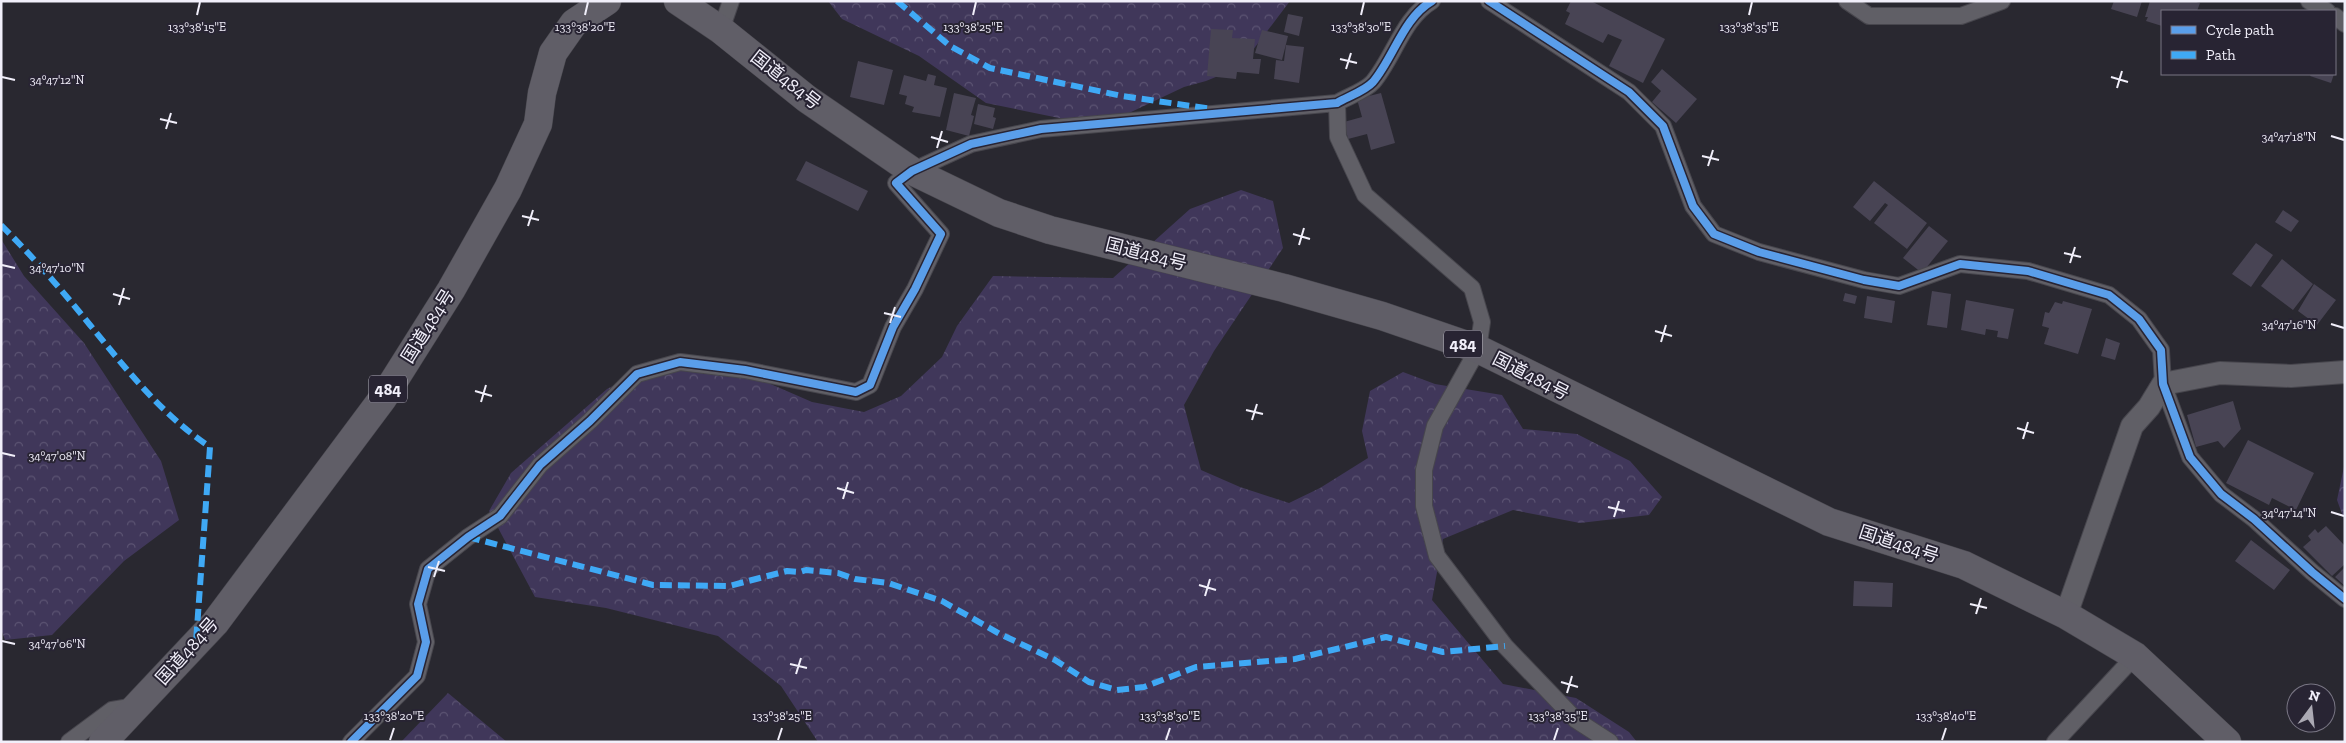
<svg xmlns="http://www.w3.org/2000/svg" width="2346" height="743" font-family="'Zilla Slab','Noto Sans JP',serif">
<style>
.forest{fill:url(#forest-crowns)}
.building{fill:#484454}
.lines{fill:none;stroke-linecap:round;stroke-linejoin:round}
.street-casing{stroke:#47464d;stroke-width:18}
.secondary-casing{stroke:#47464d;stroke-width:24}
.highway-casing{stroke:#47464d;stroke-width:29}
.street{stroke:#605f66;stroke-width:16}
.secondary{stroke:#605f66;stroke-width:22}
.highway{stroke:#605e67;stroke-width:28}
.quiet{stroke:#3fa9f5;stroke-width:6;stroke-dasharray:12 6;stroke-linecap:butt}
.cycleway-casing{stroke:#282433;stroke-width:11}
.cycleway{stroke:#5a9eea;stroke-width:8}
.ticks{fill:none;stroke:#f1effa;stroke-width:2}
.labels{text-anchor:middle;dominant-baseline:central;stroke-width:4;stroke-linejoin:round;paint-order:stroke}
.shield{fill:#282433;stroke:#b5b2be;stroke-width:1}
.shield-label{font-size:16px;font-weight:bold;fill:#f1effa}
.street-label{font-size:18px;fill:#f1effa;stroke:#282433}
.ticks-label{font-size:12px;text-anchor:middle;fill:#f1effa;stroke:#282433;stroke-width:4;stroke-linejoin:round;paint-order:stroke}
</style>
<defs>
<pattern id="forest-crowns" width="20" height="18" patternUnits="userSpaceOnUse" patternTransform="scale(1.25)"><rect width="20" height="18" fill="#40375a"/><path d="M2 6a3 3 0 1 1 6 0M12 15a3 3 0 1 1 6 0" fill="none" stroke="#5c5473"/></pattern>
</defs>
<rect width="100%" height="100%" fill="#292830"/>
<path class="forest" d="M828,1H1290L1240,67L1206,81L1184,87L1129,113L1064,119L986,103L919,56L842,19Z
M1241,190L1273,201L1283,248L1214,351L1184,405L1201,470L1240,487L1289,503L1320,488L1368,458L1362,431L1370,391L1403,372L1435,384L1502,395L1523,429L1577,434L1630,461L1662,497L1649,515L1580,523L1513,510L1443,539L1432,600L1503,684L1576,698L1629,732L1637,742H818L781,686L718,636L606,608L535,597L489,511L511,473L607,389L644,370L699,363L743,372L812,402L864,412L901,396L942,357L957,326L993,276L1113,278L1190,209Z
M1,239L24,276L84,343L161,461L179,520L124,561L52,635L5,640L1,629Z
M2345,462V522L2337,500Z
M448,693L507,742H401Z"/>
<path class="building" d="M1571,1H1591L1665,39L1643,83L1609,66L1622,40L1608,34L1603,43L1565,24L1570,13L1566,11Z
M2114,1H2142L2137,17L2111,9Z
M2150,1H2193L2200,3L2197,11H2162V26L2146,21L2148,17H2145Z
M1288,14L1303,17L1299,36L1284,32Z
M1211,29L1233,30L1232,38L1255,39L1253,59H1261L1259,74L1237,72L1236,79L1207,76Z
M1262,30L1288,36L1282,60L1255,53Z
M1286,45L1304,47L1299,83L1274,79L1276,60L1284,61Z
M858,61L893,70L884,105L850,97Z
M1662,69L1697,99L1676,123L1652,102L1661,91L1651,82Z
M928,74L936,76L934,85L947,88L940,117L912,112L914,107L905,104L907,96L899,94L904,75L926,81Z
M2311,74H2334L2331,83L2310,76Z
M954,93L976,98L971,115L974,116L969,136L946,130Z
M1381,93L1395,143L1371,150L1367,134L1348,139L1344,122L1362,117L1357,99Z
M978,104L995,108L993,117L996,118L993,129L974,124Z
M806,161L868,191L858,211L796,180Z
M1874,181L1927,223L1907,249L1874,223L1888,205L1885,203L1870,221L1853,207Z
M2283,210L2299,221L2291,232L2275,222Z
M1929,226L1948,241L1922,273L1903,258Z
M2256,243L2273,255L2251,287L2232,274Z
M2282,259L2313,284L2293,310L2261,286Z
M2314,284L2336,300L2317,325L2298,311Z
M1932,291L1951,294L1947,328L1927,325Z
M1845,293L1857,296L1855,304L1843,301Z
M1867,296L1895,301L1892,323L1864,318Z
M1966,300L2014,309L2008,339L1997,337L1998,331L1986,329L1985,335L1961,330Z
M2063,301L2092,309L2078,354L2044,344L2049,328L2042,326L2045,312L2049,313L2055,302L2062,304Z
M2106,338L2120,343L2115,360L2101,356Z
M2233,401L2241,429L2224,448L2218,441L2196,447L2187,415Z
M2248,440L2314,473L2296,510L2272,498L2269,505L2226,483Z
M2326,526L2345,546V564L2332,576L2303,547L2311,540L2308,536L2315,529L2318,533Z
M2251,540L2290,570L2274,590L2235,561Z
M2345,567V586L2335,577Z
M1854,581L1893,583L1892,607L1853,606Z"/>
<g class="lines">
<g class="street-casing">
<path id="street" d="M1489,1L1629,92L1663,126L1693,206L1714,234L1759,252L1864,280L1899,286L1960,264L2028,271L2109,295L2139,319L2161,350L2163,384L2190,457L2221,494L2254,519L2312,572L2345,599
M1847,1L1869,16H1961L2002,1
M2309,1L2327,11
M2335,16L2345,24
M721,30L731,1
M1337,103L1338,137L1365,195L1472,288L1482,322L1478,349L1435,426L1424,470V506L1437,556L1505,646L1576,720L1610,742
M69,742L112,710L136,706
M351,742L417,676L426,642L418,604L428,569L468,537L500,516L540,465L590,421L637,374L680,362L745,370L856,392L870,385L893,327L915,289L941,234L896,183L912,171L971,144L1041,129L1337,103C1347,97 1365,91 1373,82C1394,57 1403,18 1432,1
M2055,742L2135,656"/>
</g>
<g class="secondary-casing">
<path id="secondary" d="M2066,615L2132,426L2149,407L2163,384L2220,373L2291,376L2345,372"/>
</g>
<g class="highway-casing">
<path id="highway" d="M678,1L721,30L807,99L912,171L999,213L1050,230L1284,288L1382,316L1478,349L1829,522L1964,565L2066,615L2135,656L2227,742
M103,742L215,623L383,398L451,290L508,189L538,124L542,93L553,53L574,23L607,1"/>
</g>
<use href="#street" class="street"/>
<use href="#secondary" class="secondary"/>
<use href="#highway" class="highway"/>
<path class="quiet" d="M897,1L950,46L990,68L1122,96L1212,109
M1,225C33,257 62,290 90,325C127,370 161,414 210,447L196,642
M468,537L653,585L729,586L787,571L800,572L806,570L838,573L855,579L888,583L942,601L1000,634L1055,660L1089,682L1117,690L1144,687L1196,667L1295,659L1386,637L1443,652L1505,646"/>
<g class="cycleway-casing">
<path id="cycleway" d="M1489,1L1629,92L1663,126L1693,206L1714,234L1759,252L1864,280L1899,286L1960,264L2028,271L2109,295L2139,319L2161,350L2163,384L2190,457L2221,494L2254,519L2312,572L2345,599
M351,742L417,676L426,642L418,604L428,569L468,537L500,516L540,465L590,421L637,374L680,362L745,370L856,392L870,385L893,327L915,289L941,234L896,183L912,171L971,144L1041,129L1337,103C1347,97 1365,91 1373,82C1394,57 1403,18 1432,1"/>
</g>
<use href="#cycleway" class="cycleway"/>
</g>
<path class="ticks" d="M197,15L200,2M585,15L588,2M973,15L976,2M1361,15L1364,2M1749,15L1752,2M1340,59L1357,63M1346,69L1351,53M2,77L15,80M2111,77L2128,82M2117,88L2122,71M160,119L177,123M166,129L171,113M2331,136L2344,140M931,137L948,142M937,148L942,131M1702,156L1719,160M1708,166L1713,150M522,216L539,220M528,226L533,210M1293,234L1310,239M1299,245L1304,228M2064,253L2081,257M2070,263L2075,247M2,265L15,268M113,294L130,299M119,305L124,288M884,313L901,317M890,323L895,307M2331,324L2344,328M1655,331L1672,336M1661,342L1666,325M475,391L492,396M481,402L486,385M1246,410L1263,414M1252,420L1257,404M2017,428L2034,433M2023,439L2028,422M2,453L15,456M837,488L854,493M843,499L848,482M1608,507L1625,511M2331,512L2344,516M1614,517L1619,501M428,567L445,571M434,577L439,561M1199,585L1216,590M1205,596L1210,579M1970,604L1987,608M1976,614L1981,598M2,641L15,644M790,664L807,668M796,674L801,658M1561,682L1578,687M1567,693L1572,676M390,740L394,728M778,740L782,728M1166,740L1170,728M1554,740L1558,728M1942,740L1946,728"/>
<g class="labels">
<g class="shield">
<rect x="1444" y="330.5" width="38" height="27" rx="4"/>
<rect x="369" y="375.5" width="38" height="27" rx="4"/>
</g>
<g class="shield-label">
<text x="1463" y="344">484</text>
<text x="388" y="389">484</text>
</g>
<g class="street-label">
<text transform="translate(786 80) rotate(38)">国道484号</text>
<text transform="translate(1146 254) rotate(14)">国道484号</text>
<text transform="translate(428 326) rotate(-58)">国道484号</text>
<text transform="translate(1531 376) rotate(27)">国道484号</text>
<text transform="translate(1899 544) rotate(18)">国道484号</text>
<text transform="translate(187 651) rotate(-48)">国道484号</text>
</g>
</g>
<g class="ticks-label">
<text x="197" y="31">133°38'15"E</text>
<text x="585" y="31">133°38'20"E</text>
<text x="973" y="31">133°38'25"E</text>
<text x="1361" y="31">133°38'30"E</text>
<text x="1749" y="31">133°38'35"E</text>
<text x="57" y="84">34°47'12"N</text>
<text x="2289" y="141">34°47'18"N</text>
<text x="57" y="272">34°47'10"N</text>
<text x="2289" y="329">34°47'16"N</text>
<text x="57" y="460">34°47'08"N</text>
<text x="2289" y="517">34°47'14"N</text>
<text x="57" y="648">34°47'06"N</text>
<text x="394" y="720">133°38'20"E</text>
<text x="782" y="720">133°38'25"E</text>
<text x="1170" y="720">133°38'30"E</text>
<text x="1558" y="720">133°38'35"E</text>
<text x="1946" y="720">133°38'40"E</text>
</g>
<rect width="2346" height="743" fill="none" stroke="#f1effa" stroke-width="5"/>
<rect x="2161" y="10" width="175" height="65" fill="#282433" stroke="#787583"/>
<rect x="2171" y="26" width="25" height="8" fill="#5a9eea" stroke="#787583"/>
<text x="2206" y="35" font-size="15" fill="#f1effa">Cycle path</text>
<rect x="2171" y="51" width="25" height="8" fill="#3fa9f5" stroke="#787583"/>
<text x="2206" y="60" font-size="15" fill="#f1effa">Path</text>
<g transform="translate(2311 708) rotate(15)"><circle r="24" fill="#282433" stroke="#787583"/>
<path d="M0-4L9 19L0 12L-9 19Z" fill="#aba9b3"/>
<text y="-8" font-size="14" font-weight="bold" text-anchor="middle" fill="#f1effa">N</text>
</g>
</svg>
